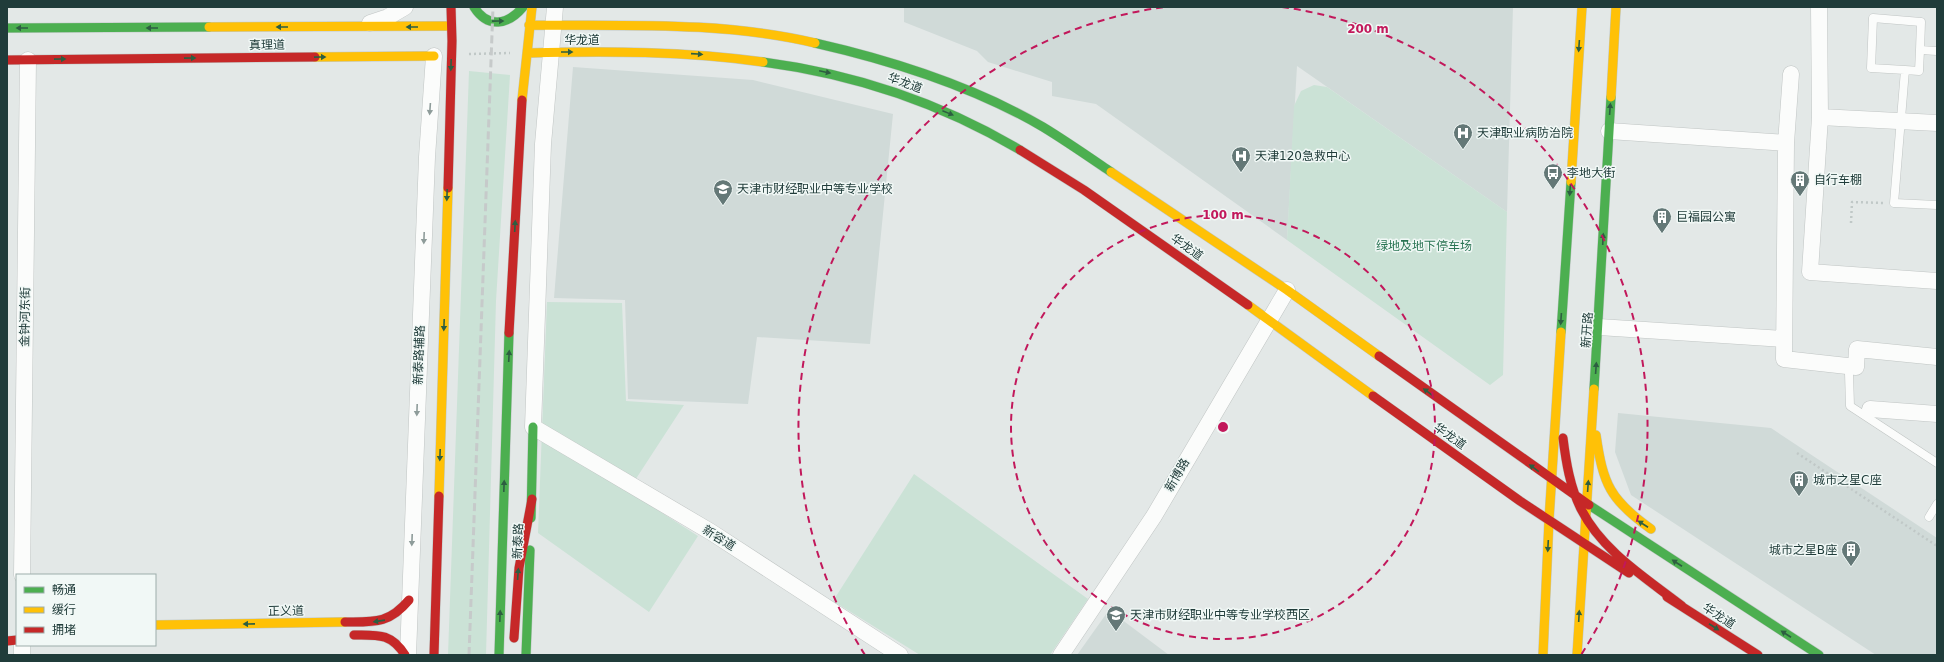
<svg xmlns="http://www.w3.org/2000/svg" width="1944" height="662" font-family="'DejaVu Sans','Noto Sans SC',sans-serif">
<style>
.built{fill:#d0dad8}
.green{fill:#cbe2d6}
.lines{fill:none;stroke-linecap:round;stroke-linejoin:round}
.lane-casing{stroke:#c0c5c4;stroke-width:9}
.street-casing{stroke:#c0c5c4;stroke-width:17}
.fast-casing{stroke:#bec6c4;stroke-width:10}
.slow-casing{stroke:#bec6c4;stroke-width:10}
.jam-casing{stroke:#bec6c4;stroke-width:10}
.path{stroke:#c0c8c7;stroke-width:2.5;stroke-dasharray:2 3;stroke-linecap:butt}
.lane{stroke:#fbfcfb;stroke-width:8}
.street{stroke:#fbfcfb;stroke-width:16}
.fast{stroke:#4caf50;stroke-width:9}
.slow{stroke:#ffc107;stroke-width:9}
.jam{stroke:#c62828;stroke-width:9}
.rail{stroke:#c6caca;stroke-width:3;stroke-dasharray:8 4;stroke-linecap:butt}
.oneway{fill:#2d5e41}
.oneway2{fill:#8e9c9a}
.ring{fill:none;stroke:#c2185b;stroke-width:2;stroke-dasharray:7 5}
.labels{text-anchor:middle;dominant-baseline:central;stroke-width:3;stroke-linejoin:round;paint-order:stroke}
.street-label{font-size:12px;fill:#203c3a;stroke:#f1f8f6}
.poi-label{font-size:12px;fill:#203c3a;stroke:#f1f8f6;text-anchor:start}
.park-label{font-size:12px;fill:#297453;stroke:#f1f8f6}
.centre{fill:#c2185b;stroke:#f1f8f6;stroke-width:2}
.ring-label{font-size:12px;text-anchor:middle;font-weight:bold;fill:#c2185b;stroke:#f1f8f6;stroke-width:3;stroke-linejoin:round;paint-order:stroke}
</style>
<rect width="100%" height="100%" fill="#e3e8e7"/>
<path class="built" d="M904,7H1513L1507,212L1297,66L1287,240L1096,104L1052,96V82L988,62L977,51L904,22Z
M573,67L753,80L893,114L870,344L757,337L748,404L628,399L625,300L554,298Z
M1618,413L1771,428L1937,538V655H1876L1631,495L1615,452Z
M1109,610L1169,655H1077Z"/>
<path class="green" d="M469,71L510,75L496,301L486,655H448Z
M1314,85L1327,87L1507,212L1503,375L1490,385L1287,240L1294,106L1301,91Z
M547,302L622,303L626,401L684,405L628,491L698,536L649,612L538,533Z
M914,474L1088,599L1050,655H920L833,601Z"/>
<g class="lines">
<g class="lane-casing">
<path id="lane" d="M1937,51L1920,50L1919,71L1905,70L1894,203L1937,205
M1905,70L1871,68L1873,18L1921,22L1920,50
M1849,373L1850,406L1937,463
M1929,517L1937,504"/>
</g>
<g class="street-casing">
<path id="street" d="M555,7L543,144L533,427L711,532L900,655
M1819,7L1820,117L1810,272L1937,281
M370,23L388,17L405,7
M1820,117L1937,123
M1609,131L1786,143L1784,359L1856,367L1857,349L1937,357
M1786,143L1791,74
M1599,327L1783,339
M1870,409L1937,414
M22,575L28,60
M22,645V655
M408,655L427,157L434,56
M1061,655L1154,516L1287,290"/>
</g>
<g class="fast-casing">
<path id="fast" d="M474,7C488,29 508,25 523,7
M7,28L209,27
M815,43C894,61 973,86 1043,127C1066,141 1089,157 1111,172
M763,62C854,74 941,103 1020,150
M1561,332L1571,182
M1594,389L1611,97
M1589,505L1819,655
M531,518L533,427
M499,655L509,333
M526,655L530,550"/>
</g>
<g class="slow-casing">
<path id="slow" d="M529,25C625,26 722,21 815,43
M209,27L451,26
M528,53C606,51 685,51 763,62
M315,57L434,56
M1611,97L1616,7
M522,100L532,7
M1111,172L1287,290L1379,356
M1571,182L1582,7
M1248,305L1373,396
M1596,435C1603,484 1610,500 1651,529
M439,496L448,188
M155,625L345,622
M1543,655L1549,520L1561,332
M1577,655L1594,389"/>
</g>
<g class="jam-casing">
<path id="jam" d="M7,60L315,57
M1020,150L1084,190L1248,305
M448,188L452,41L451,7
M509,333L522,100
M1379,356L1589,505
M1373,396L1520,501L1629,573
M1563,438C1566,462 1570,487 1581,509C1602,551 1646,578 1682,606
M1667,597L1758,655
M345,622C374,622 389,624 409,600
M354,635C378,635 391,633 405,655
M514,638L519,568L532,499
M7,641L17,640
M434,655L439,496"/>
</g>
<path class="path" d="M469,54L510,53
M1851,223L1852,202L1883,203
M1797,453L1937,546"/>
<use href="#lane" class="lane"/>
<use href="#street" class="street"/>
<use href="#fast" class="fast"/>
<use href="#slow" class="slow"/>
<use href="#jam" class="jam"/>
<path class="rail" d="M469,655L493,7"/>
</g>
<defs><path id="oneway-solid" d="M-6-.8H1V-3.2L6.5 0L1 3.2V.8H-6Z"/></defs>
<g class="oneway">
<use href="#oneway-solid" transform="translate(498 21) rotate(-1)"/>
<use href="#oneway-solid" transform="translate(282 27) rotate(180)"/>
<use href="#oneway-solid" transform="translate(412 27) rotate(180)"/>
<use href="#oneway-solid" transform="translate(22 28) rotate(180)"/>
<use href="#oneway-solid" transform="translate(152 28) rotate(180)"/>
<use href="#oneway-solid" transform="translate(1579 46) rotate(94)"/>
<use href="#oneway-solid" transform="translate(567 52)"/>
<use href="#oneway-solid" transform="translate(697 54) rotate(4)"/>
<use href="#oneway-solid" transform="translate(320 57) rotate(-1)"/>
<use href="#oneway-solid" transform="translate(190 58) rotate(-1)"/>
<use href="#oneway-solid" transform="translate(60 59) rotate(-1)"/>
<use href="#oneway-solid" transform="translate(451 65) rotate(92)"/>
<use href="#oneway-solid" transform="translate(825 72) rotate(12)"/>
<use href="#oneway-solid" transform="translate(1610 109) rotate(-86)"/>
<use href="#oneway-solid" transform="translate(948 113) rotate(22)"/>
<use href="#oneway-solid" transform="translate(1570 190) rotate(94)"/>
<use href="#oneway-solid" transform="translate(447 195) rotate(92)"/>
<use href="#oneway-solid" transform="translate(515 226) rotate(-87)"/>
<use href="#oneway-solid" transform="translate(1603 239) rotate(-87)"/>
<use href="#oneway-solid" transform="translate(1561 319) rotate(94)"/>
<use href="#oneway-solid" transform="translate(444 325) rotate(92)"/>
<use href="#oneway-solid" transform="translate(509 356) rotate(-87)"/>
<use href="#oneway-solid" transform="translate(1596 368) rotate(-86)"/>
<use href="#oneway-solid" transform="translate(1428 392) rotate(-144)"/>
<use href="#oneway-solid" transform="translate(440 455) rotate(92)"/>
<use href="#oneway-solid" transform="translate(1534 468) rotate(-144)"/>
<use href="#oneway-solid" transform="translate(504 486) rotate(-88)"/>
<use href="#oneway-solid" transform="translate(1588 486) rotate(-86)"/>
<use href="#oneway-solid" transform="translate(1643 524) rotate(-147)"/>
<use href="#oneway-solid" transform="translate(1548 546) rotate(93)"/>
<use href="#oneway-solid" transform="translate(1677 563) rotate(-147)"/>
<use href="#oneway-solid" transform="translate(518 574) rotate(-86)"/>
<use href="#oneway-solid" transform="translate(500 616) rotate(-88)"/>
<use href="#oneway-solid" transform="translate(1579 616) rotate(-87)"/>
<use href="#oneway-solid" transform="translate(379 621) rotate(172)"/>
<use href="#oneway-solid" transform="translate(249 624) rotate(179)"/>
<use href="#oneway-solid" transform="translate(1714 627) rotate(33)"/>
<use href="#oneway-solid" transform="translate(1786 634) rotate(-147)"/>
</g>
<g class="oneway2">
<use href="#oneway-solid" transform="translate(430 109) rotate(94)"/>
<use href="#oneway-solid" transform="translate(424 238) rotate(92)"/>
<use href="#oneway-solid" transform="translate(417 410) rotate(92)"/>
<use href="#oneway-solid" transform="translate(412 540) rotate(92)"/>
</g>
<g class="ring">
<circle cx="1223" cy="427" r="212"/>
<path d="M865 655A424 424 0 0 1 1164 7M1282 7A424 424 0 0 1 1581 655"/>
</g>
<defs>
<g id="hospital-pin" transform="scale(1)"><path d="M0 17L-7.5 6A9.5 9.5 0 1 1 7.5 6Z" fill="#647877" stroke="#f1f8f6"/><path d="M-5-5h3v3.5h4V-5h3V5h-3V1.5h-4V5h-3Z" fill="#fff"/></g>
<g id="bus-pin" transform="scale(1)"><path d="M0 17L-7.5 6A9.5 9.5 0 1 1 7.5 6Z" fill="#647877" stroke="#f1f8f6"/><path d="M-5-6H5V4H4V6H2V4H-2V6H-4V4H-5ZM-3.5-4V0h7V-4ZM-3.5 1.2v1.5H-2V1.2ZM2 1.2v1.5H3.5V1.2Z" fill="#fff"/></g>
<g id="building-pin" transform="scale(1)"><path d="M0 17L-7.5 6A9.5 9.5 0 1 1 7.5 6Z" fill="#647877" stroke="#f1f8f6"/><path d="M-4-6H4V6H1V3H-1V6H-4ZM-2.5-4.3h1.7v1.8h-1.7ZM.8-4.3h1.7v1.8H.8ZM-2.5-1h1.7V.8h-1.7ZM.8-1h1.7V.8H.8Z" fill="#fff"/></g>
<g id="school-pin" transform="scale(1)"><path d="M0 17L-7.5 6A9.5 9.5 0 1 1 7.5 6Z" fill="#647877" stroke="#f1f8f6"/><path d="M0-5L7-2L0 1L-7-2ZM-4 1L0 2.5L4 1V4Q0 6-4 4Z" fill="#fff"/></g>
</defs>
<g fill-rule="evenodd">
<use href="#hospital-pin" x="1463" y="133"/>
<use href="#hospital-pin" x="1241" y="156"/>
<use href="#bus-pin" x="1553" y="173"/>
<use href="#building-pin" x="1800" y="180"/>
<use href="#school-pin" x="723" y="189"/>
<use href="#building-pin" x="1662" y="217"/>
<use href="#building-pin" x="1799" y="480"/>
<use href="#building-pin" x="1851" y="550"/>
<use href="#school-pin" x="1116" y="615"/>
</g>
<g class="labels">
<g class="street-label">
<text x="582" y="40">华龙道</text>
<text transform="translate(267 45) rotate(-1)">真理道</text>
<text transform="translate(905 83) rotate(20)">华龙道</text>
<text transform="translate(1187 247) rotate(35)">华龙道</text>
<text transform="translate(25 317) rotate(-89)">金钟河东街</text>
<text transform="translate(1587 330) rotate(-86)">新开路</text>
<text transform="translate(419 355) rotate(-88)">新泰路辅路</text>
<text transform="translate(1450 436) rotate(36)">华龙道</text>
<text transform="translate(1177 475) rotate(-60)">新博路</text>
<text transform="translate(719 538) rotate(32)">新容道</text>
<text transform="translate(518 541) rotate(-88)">新泰路</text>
<text transform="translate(286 611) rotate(-1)">正义道</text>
<text transform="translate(1719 616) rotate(33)">华龙道</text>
</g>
<g class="poi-label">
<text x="1477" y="133">天津职业病防治院</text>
<text x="1255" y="156">天津120急救中心</text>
<text x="1567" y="173">李地大街</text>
<text x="1814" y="180">自行车棚</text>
<text x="737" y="189">天津市财经职业中等专业学校</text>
<text x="1676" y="217">巨福园公寓</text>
<text x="1813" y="480">城市之星C座</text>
<text x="1837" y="550" text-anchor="end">城市之星B座</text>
<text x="1130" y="615">天津市财经职业中等专业学校西区</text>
</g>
<g class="park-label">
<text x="1424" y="246">绿地及地下停车场</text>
</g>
</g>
<circle cx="1223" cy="427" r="6" class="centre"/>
<g class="ring-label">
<text x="1368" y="33">200 m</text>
<text x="1223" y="219">100 m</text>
</g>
<rect width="1944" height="662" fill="none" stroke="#203c3a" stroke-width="16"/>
<rect x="16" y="574" width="140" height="72" fill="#f1f8f6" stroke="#9dadab"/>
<rect x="24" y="587" width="20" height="6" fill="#4caf50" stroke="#9dadab"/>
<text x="52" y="594" font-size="12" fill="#203c3a">畅通</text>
<rect x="24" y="607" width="20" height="6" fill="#ffc107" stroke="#9dadab"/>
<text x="52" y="614" font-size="12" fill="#203c3a">缓行</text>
<rect x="24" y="627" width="20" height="6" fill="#c62828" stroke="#9dadab"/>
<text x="52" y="634" font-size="12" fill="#203c3a">拥堵</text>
</svg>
